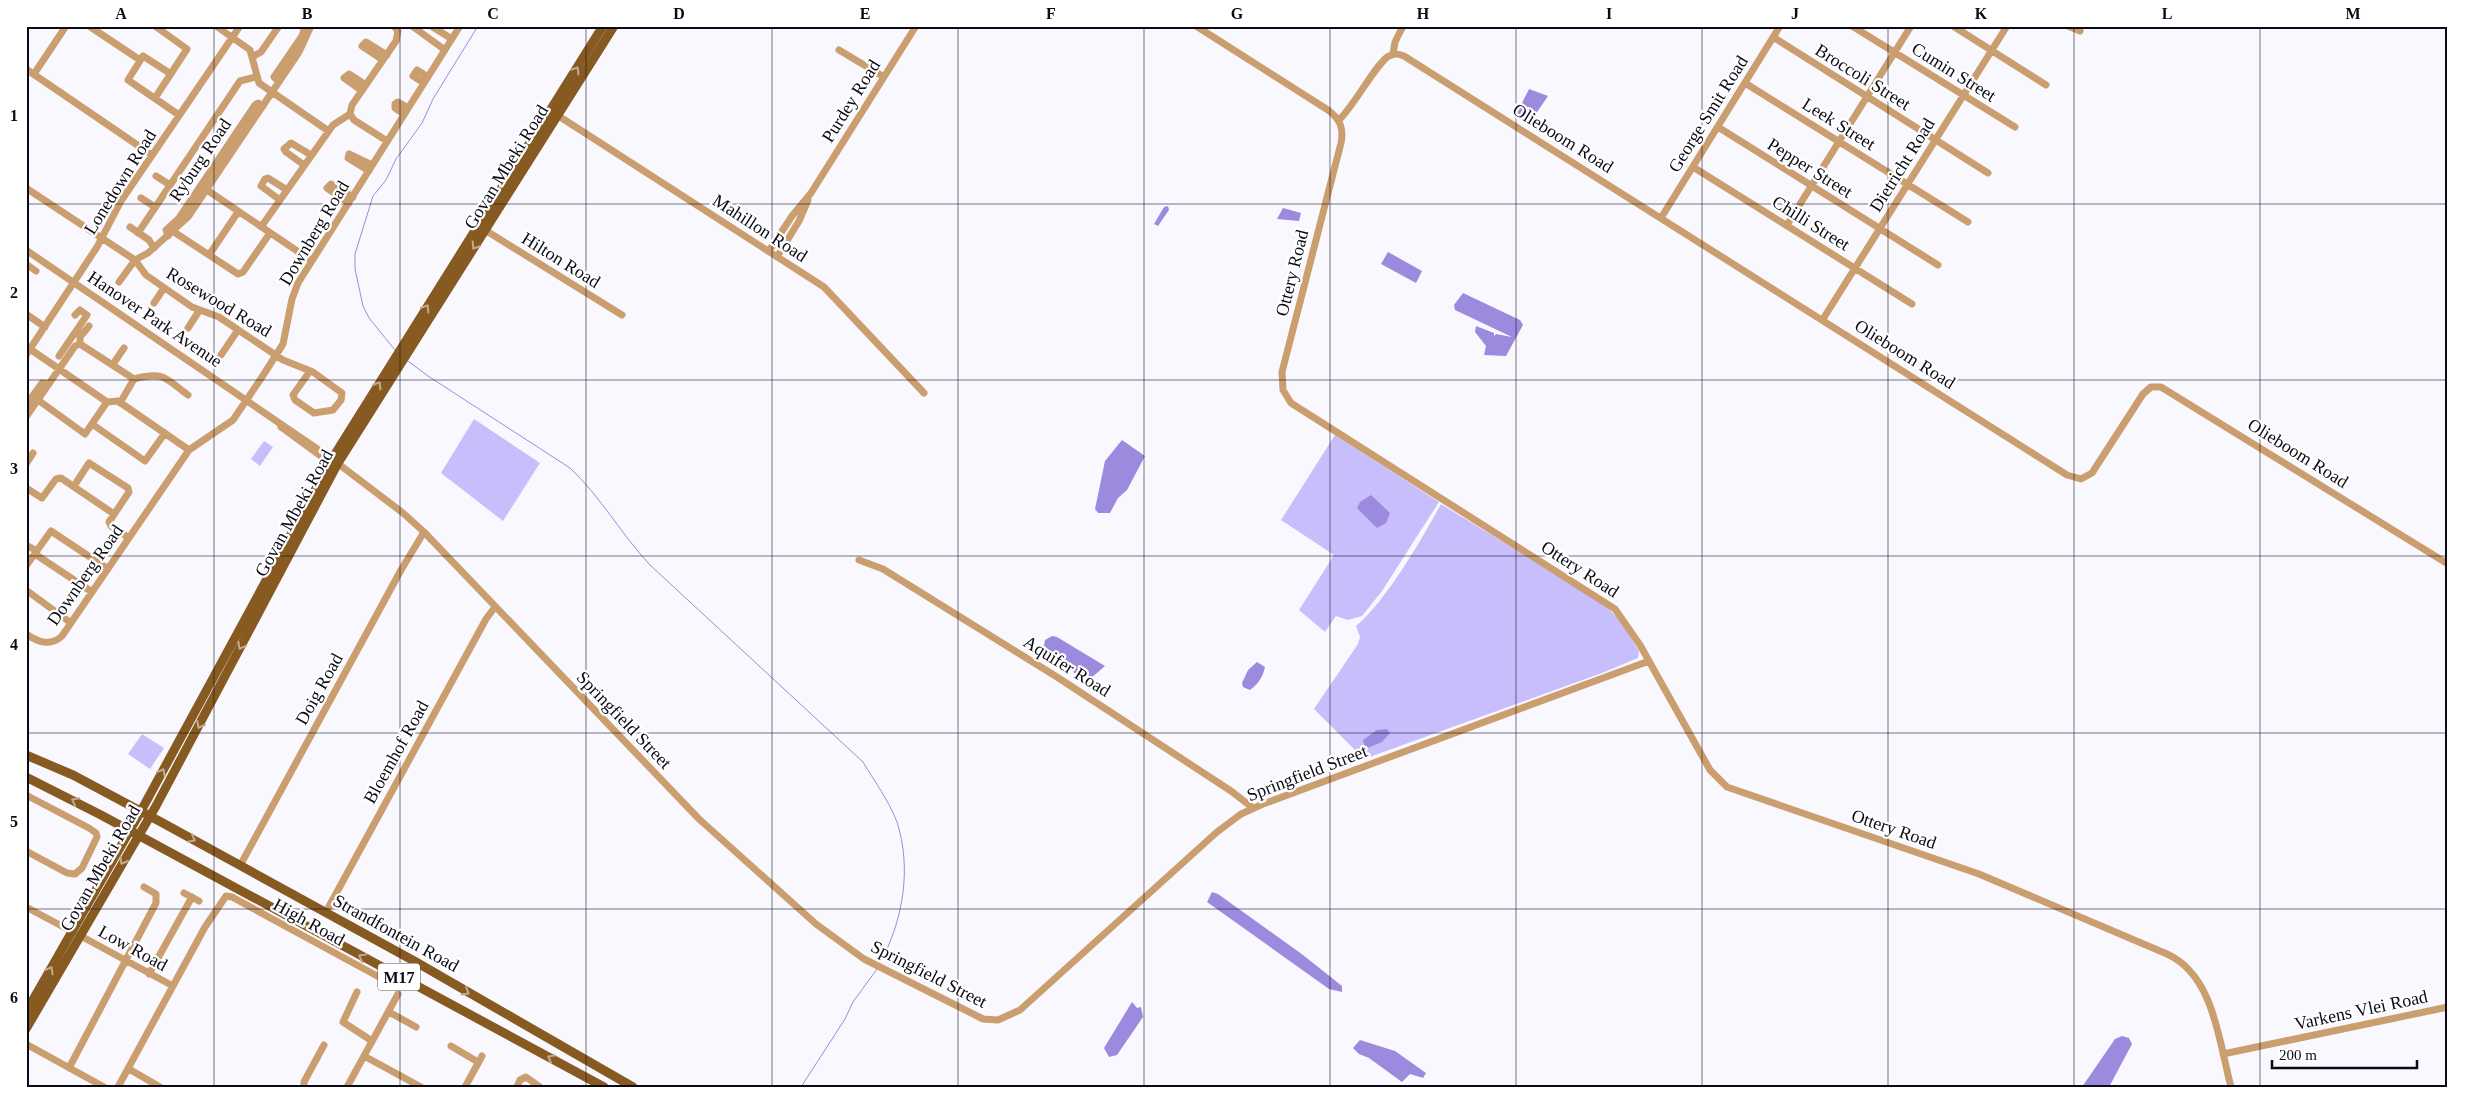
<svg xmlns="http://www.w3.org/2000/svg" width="2474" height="1113" font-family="Georgia,serif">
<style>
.green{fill:#c9befc}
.water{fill:#9c8ade}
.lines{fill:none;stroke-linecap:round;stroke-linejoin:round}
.stream{stroke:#9c8ade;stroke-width:1}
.minor{stroke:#ca9e6f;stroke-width:7}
.major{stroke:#875a21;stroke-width:9}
.oneway{stroke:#c3ac90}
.grid{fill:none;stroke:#0c0a15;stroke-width:1;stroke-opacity:0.55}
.labels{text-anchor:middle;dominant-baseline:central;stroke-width:4.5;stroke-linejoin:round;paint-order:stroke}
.shield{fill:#fff;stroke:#55545b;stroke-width:1}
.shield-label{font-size:16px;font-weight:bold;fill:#0c0a15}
.street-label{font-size:18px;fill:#0c0a15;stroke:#fff}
.neatline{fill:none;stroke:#0c0a15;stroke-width:2}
.grid-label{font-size:16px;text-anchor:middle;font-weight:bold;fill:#0c0a15}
</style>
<rect width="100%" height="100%" fill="#f9f8ff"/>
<path class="green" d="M474,419L540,463L503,521L441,473Z
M1335,435L1439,502L1382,591L1362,616L1348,620L1336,616L1325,632L1299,610L1334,555L1281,520Z
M264,441L273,447L260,466L251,459Z
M1441,504L1602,603C1619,617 1628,633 1639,651L1638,658L1602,673L1364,759L1314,709L1358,644L1360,637L1356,626C1386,601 1422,539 1441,504Z
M142,734L164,748L150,769L128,754Z"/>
<path class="water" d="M1529,89L1548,96L1533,118H1524L1517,113Z
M1168,206L1169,210L1158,226L1154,224L1164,207Z
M1283,208L1301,213L1299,221L1277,219Z
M1388,252L1422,271L1416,283L1381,264Z
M1463,293L1520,320L1523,325L1506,356L1484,355L1486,346L1475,332L1476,326L1494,333V336L1496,334L1512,337L1455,310L1454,305Z
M1122,440L1145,456L1127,490L1118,498L1110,513H1098L1095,509L1105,461Z
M1371,495L1390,513L1386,523L1377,528L1357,508L1360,502Z
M1052,636L1057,637L1105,666L1090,679L1077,675L1047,651L1044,646L1045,640Z
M1257,662L1265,667C1263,677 1258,684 1250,690L1243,687L1242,683L1248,670Z
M1387,729L1390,733L1382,742L1365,749L1363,740L1377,730Z
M1212,892L1218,894L1303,955L1342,986V992L1329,989L1207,902Z
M1132,1002L1137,1008L1141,1007L1143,1017L1117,1055L1109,1057L1104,1048Z
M2122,1036L2129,1038L2132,1044L2109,1087H2082L2115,1039Z
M1360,1040L1395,1051L1426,1073L1423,1078L1410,1074L1402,1082L1369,1058L1359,1054L1353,1048Z"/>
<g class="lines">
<path class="stream" d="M395,350L369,318L363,306L355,269V254L373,196L386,180L396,159L422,123L433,99L478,26
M408,361L428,376L570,468C601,497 621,534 650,565L863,762C875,782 889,801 897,822C912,869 903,921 880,963
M801,1087L845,1019L853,1002L877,969"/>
<path class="minor" d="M89,26L140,60
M216,26L250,50L259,83L327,130
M412,26L445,50
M431,26L452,39
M1196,26L1328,110C1340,119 1344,128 1341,143L1282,372L1283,390L1291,403L1615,609L1640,645L1710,770L1727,787L1979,874L2167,954C2214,975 2219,1042 2231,1087
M1852,26L2015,127
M1953,26L2046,85
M2068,26L2080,31
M1773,37L1988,173
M839,50L884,77
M1393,54L1395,42L1403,26
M252,57L261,52L279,26
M383,60L362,46L366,42L387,55
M26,69L152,155
M34,74L66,26
M171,74L143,56L128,80L179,115
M279,82L274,77L302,36L305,26
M424,83L413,76L417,70L428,77
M1745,83L1968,222
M362,91L344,78L349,74L366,85
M155,98L187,49L155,26
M554,113L824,287L924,393
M350,114L352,105L396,41L398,31L394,26
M404,114L395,108V104L398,102L408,108
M1339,120C1354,106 1377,62 1389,56C1395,53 1399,54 1404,56L2067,475L2081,479L2092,473L2143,394L2151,387H2161L2448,564
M1718,127L1938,265
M304,165L286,152L284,149L291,143L311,155
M1693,167L1912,304
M369,171L348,158L349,154L372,165
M156,176L170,185
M26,188L135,260L146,275L192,307L219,317L283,360L313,372L342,393L341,400L333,410L314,413L295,400L293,395L310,371
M207,190L312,261
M141,198L155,207
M280,200L261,186L265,179L268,178L287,190
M349,203L327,188L331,184L353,197
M1661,218L1780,26
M1787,225L1911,26
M130,227L149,240L154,248
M261,227L333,125L350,114L354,120L387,141
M485,230L622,315
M174,232L238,274L243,272L270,233
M138,233L240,81L256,77
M168,236L166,230L179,218L255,105L258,103L263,106
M26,250L332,459L403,513L424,532L699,819L816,924L864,959L983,1019L998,1020L1020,1010L1217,832L1241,814L1263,804L1649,661
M769,251L792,216L811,193L916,26
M209,255L238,212
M777,257L799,221L808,200
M26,264L36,271
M119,282L135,260L148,253L188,217L299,52L311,26
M154,303L164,288
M26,314L45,327
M1823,319L2007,26
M188,328L199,311
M80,344L134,379
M80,344V337L89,326
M30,349L107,402
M26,355L97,247L121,201L240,26
M221,355L238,330
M59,356L87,315L80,310L75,315
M113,364L124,348
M134,379C164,371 165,378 188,395
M38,400L85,434L107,402
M107,402L118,401L189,450
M120,403L134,379
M26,405L42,383L49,384
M26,417L75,346L80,344
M92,424L145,461L165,433
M281,427L333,465
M26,464L33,453
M74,486L89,463L128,488L129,492L109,522L111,526L129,538
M26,488L42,498L56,479L61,478L114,514
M26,545L37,551
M35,554L92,592
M859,560L883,569L1057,677L1231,791L1253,808
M26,566L51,531L108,569
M26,590L71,623
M26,634C38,642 50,647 62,636L189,450L233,420L262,377L283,344L292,299L298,283L460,26
M26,795L89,828L96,833L97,837L82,868L75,874L67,873L26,851
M242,862L401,570L424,532
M184,893L199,901
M26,907L71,931
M326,912L486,619L495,607
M79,935L173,986
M149,974L192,897
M357,992L343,1022L372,1041
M389,1012L416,1027
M26,1044L104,1087
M451,1046L478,1062
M2223,1054L2448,1007
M364,1056L421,1087
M69,1068L156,903V894L144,887
M129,1069L160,1087
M118,1087L205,927L226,896L232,897L379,977
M304,1087V1082L324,1045
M347,1087L398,994
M465,1087L482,1056
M517,1087L520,1080L526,1077L540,1087"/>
<path class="major" d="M26,755L73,775L161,822L416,962L633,1087
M26,777L101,815L604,1087
M26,1012L141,811L332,459L603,26
M26,1029L156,806L338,463L614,26"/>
</g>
<defs><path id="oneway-chevron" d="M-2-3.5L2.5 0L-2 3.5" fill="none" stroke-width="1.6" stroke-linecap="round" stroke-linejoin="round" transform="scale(1.25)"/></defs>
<g class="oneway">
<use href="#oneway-chevron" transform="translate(576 70) rotate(-58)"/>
<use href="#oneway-chevron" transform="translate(475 246) rotate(122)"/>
<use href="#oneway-chevron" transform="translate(426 308) rotate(-58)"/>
<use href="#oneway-chevron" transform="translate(378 385) rotate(-58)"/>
<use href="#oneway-chevron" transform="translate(241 646) rotate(118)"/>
<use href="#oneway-chevron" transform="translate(200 725) rotate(118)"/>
<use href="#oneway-chevron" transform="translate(162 772) rotate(-62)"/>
<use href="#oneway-chevron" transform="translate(75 801) rotate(-152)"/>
<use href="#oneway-chevron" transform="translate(192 839) rotate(29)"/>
<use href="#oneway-chevron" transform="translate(123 861) rotate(120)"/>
<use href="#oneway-chevron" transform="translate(362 957) rotate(-151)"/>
<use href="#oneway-chevron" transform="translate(50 970) rotate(-61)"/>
<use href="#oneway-chevron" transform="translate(466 992) rotate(31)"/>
<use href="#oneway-chevron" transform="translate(551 1058) rotate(-151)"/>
</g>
<path class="grid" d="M214,26V1087M400,26V1087M586,26V1087M772,26V1087M958,26V1087M1144,26V1087M1330,26V1087M1516,26V1087M1702,26V1087M1888,26V1087M2074,26V1087M2260,26V1087M26,204H2448M26,380H2448M26,556H2448M26,733H2448M26,909H2448"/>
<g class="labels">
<rect class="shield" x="378" y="963.5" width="42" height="27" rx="4"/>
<g class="shield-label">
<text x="399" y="977">M17</text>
</g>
<g class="street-label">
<text transform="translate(1954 72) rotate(32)">Cumin Street</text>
<text transform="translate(1863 77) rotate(32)">Broccoli Street</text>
<text transform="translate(851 101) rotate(-58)">Purdey Road</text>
<text transform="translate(1708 114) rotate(-58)">George Smit Road</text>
<text transform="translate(1839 124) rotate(32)">Leek Street</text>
<text transform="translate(1563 138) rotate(32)">Olieboom Road</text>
<text transform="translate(200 160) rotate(-56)">Ryburg Road</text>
<text transform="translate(1902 165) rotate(-58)">Dietricht Road</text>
<text transform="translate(506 167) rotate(-58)">Govan Mbeki Road</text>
<text transform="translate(1810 168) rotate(32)">Pepper Street</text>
<text transform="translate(120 182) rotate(-58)">Lonedown Road</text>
<text transform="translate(1811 223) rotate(32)">Chilli Street</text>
<text transform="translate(760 228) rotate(33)">Mahillon Road</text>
<text transform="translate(314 233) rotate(-59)">Downberg Road</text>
<text transform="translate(561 260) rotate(32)">Hilton Road</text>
<text transform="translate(1292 273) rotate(-76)">Ottery Road</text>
<text transform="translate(219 302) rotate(31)">Rosewood Road</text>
<text transform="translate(155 319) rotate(34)">Hanover Park Avenue</text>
<text transform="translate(1905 354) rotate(32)">Olieboom Road</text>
<text transform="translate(2298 453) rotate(32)">Olieboom Road</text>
<text transform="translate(294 513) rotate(-61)">Govan Mbeki Road</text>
<text transform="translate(1580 569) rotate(33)">Ottery Road</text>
<text transform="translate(85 575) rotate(-55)">Downberg Road</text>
<text transform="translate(1067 666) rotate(32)">Aquifer Road</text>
<text transform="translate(319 689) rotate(-61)">Doig Road</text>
<text transform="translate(624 720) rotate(46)">Springfield Street</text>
<text transform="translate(396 752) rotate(-61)">Bloemhof Road</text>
<text transform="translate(1307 773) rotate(-21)">Springfield Street</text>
<text transform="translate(1894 829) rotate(19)">Ottery Road</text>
<text transform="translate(100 868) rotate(-60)">Govan Mbeki Road</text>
<text transform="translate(309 922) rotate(29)">High Road</text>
<text transform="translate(396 933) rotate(29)">Strandfontein Road</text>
<text transform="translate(133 948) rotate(29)">Low Road</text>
<text transform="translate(929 974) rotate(27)">Springfield Street</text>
<text transform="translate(2361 1010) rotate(-12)">Varkens Vlei Road</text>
</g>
</g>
<rect width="2474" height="1113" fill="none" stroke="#ffffff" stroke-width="55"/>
<path d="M2272 1060v8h145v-8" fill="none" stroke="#0c0a15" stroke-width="2.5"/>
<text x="2279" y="1060" font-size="15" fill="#0c0a15" stroke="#ffffff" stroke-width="4" paint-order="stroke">200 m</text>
<rect x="28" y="28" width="2418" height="1058" class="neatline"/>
<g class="grid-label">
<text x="121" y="19">A</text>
<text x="307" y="19">B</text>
<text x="493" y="19">C</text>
<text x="679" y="19">D</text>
<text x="865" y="19">E</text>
<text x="1051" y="19">F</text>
<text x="1237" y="19">G</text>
<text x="1423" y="19">H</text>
<text x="1609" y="19">I</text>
<text x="1795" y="19">J</text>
<text x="1981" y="19">K</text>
<text x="2167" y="19">L</text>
<text x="2353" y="19">M</text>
<text x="14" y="121">1</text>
<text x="14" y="298">2</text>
<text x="14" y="474">3</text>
<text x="14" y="650">4</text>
<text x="14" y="827">5</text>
<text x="14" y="1003">6</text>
</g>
</svg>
